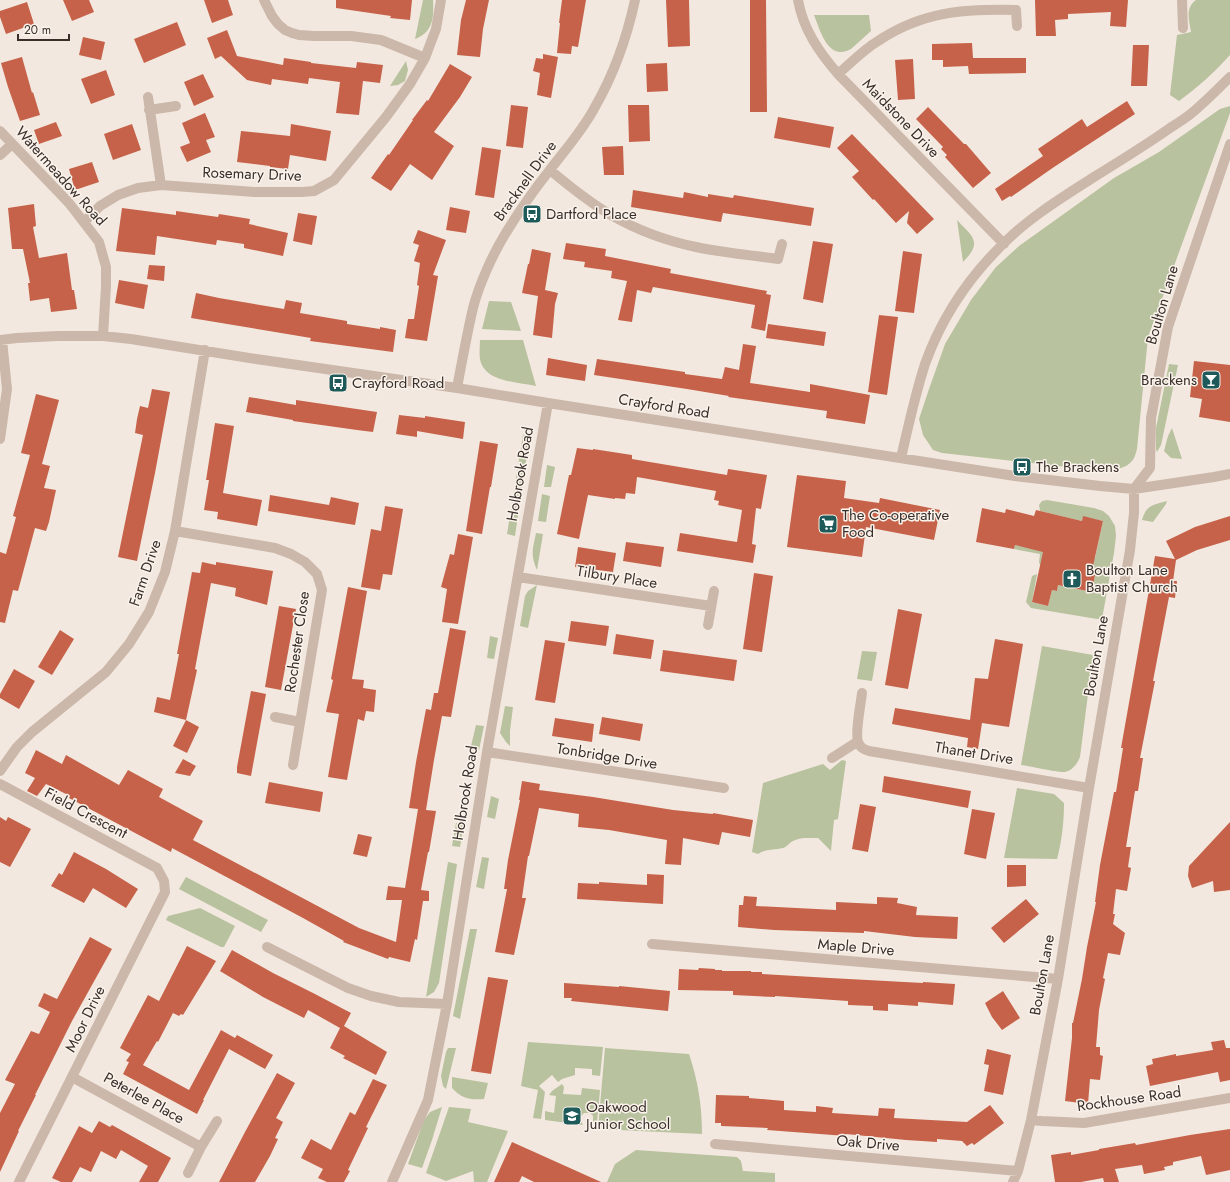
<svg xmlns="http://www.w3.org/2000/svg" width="1230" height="1182" font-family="Jost,sans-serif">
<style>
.green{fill:#b8c29e}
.building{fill:#c66249}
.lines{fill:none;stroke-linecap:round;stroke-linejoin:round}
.minor{stroke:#cbb8aa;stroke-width:10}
.labels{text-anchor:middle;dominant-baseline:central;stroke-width:3;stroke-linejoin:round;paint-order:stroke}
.street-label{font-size:15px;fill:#392e2a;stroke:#faf3eb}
.poi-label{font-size:15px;fill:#392e2a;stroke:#faf3eb;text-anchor:start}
</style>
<rect width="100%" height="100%" fill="#f3e8df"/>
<path class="green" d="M423,0H433C434,18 433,32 415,39Z
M1196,0H1230V55C1214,73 1198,87 1179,101L1170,95L1177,35L1191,32C1189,20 1185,8 1196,0Z
M814,15H869L871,31L851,49C828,62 820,30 814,15Z
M406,61L408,70L405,81L398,85L390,86Z
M1230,106V113L1148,337L1137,449C1136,452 1135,458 1132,461C1124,471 1106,471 1094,470L942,453L933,450L923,435L919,419L929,389L945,344L971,300L996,267L1019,246L1114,178L1159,152L1220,109Z
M957,220C973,237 983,242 963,262Z
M489,301L511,302L521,331L482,329Z
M480,340H523L536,386C517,382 484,382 480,359C479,353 480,346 480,340Z
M1169,364L1178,365L1161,445L1157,452L1156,449V428Z
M1172,428L1182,459L1171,458L1164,451L1168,436Z
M528,434L529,440L515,536L507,534L523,435Z
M547,465L555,467L551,487H544Z
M542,494L550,496L546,522L538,521Z
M1047,500L1094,508L1103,511L1109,516L1115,526L1116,536L1114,553L1102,619H1097L1031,608L1026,602L1032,576L1037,574L1032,602L1048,606L1052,590L1057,591L1058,585L1092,592L1095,576L1040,565L1039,562L1040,554L1014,549L1015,545L1095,558L1103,521L1083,517L1082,521L1040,511L1039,505L1042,501Z
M1167,501L1166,504L1153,522L1142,520C1146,505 1153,505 1167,501Z
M536,533L543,534L537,570C530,554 533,549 536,533Z
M537,585L528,628L520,626L525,596L528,591Z
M490,636L498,638L494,659L487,658Z
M1042,646L1093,655L1080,757C1077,764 1073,770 1065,772C1059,773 1030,766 1021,765Z
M862,651L877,652L872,681L857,679Z
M505,706L513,707L510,731V746L506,742L500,733Z
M476,725L484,726L479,750L471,746Z
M842,760L846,761L838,819L834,820L831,851L818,838C809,838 800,837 793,841C789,843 787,847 783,848C774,850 765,849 758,854L752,852L763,783L823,764L830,770Z
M1017,788L1054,794L1064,803C1064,821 1062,841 1057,859L1004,858Z
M491,796L499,799L495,819L487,817Z
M456,823H464L460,847L452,846Z
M482,857L489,858L484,889L476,887Z
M448,862L457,864L439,983L434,992L426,997Z
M186,877L268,920L261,932L179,889Z
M200,908L235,926L224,947H221L166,920L168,916Z
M470,929H477L460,1019L453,1016Z
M528,1042L603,1047L600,1076L592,1075V1069L575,1068V1075L562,1079L558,1082L552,1075L539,1086L545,1092L541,1119L533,1118L538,1090L521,1086Z
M448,1048H456L446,1089L443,1086L441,1076L446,1052Z
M605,1048L689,1054C698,1081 702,1105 702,1134L598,1129Z
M452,1077L488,1083L484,1099C470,1100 462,1099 452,1088Z
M562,1084L564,1087L563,1094L581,1095L582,1088L600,1090L597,1122H593V1116L590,1113H584L581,1116L580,1120L583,1125L545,1120V1111L554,1113L556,1096L549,1095L552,1091Z
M442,1107L432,1140L422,1168L408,1164L424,1120L430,1112Z
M449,1107L471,1109L468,1122L508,1131L487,1182H474L473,1171L446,1181L426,1173Z
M636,1150L737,1157L741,1161L743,1171L775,1173V1182H607L615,1164Z"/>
<path class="building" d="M63,0H89L94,12L72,21Z
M204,0H228L233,15L212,23Z
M336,0H412L410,20L390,18L391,16L336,8Z
M466,0H489L483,29L480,57L457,55L461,20Z
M562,0H586L578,47L572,46L571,54L557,53L560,23H559Z
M666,0H689L690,46L668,47Z
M750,0H766L767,112H750Z
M1035,0H1128L1126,27L1110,26L1111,12L1068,14V19L1055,20L1056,36H1036Z
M27,2L34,24L6,34L0,17V11Z
M177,22L186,45L144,63L134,39Z
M227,30L237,56L283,65L284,58L311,62V63L356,68L357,62L383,65L380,83L363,81L359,115L336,113L340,82L309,78L308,84L272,79L271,85L247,80L221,56L215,59L207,38Z
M83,37L105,42L101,60L79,55Z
M972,43L973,58H1026V73L969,74L968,66L943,67V60H932V44Z
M1133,45H1149L1147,86H1131Z
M543,54L558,57L551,98L537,95L540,73L533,71L536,58L543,59Z
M22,57L32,93L33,92L40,115L20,121L8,87L1,63Z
M913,59L915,99L898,100L895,60Z
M667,63L668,91L647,92L646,64Z
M450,64L472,77L460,97L434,132L454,146L432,180L410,164L391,191L371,178L388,154L389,155L413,120H412L427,100L428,101Z
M106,70L115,95L91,104L81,79Z
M203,74L214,97L194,106L184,82Z
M1127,101L1135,114L1054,167L1011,197L1010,196L1002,201L995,189L1043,156L1038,149L1082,119L1087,127Z
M511,105L528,107L523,148L506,146Z
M628,105H649L650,141L629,142Z
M928,107L964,144H966L991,173L973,188L945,157L947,155L941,149L943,147L916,119Z
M205,113L215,137L206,140L211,152L187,162L180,147L190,143L182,123Z
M778,117L834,127L830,148L774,138Z
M56,122L62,136L39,144L34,130Z
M132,124L141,150L113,160L104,134Z
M291,124L331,131L326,161L290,155L288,169L270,167V166L237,162L241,131L290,136Z
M852,134L934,219L917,234L907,223L909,211L896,223L874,199L873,200L852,177L859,171L837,148Z
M623,146L624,175H604L602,147Z
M482,147L501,150L494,198L475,195Z
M92,162L99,182L75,190L69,169Z
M633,190L683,198L684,192L708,197V194L733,198L734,195L814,208L811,226L723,213L721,222L631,207Z
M34,204L36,226L33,227L39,258L67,253L72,290H74L77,309L51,312L49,298L30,301L28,283H30L23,249H12L8,208Z
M450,207L470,211L466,233L446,230Z
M122,208L176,215V211L218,217L219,214L250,219L249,224L288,233L283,256L244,248V244L217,240L216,245L157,236L155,255L116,251Z
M298,213L317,216L312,245L293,241Z
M418,230L446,240L433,275L438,276L427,341L405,338L408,319H414L419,286L417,285L420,263L414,261L419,245L413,243Z
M813,241L833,244L823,303L803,299Z
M566,243L606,249L605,256L671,269L670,273L767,291L766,294L771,295L765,331L751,328L755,305L653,287L651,293L637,290L632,322L618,320L627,281L611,278L612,271L584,267L585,262L563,259Z
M532,249L551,253L545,290L558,293L555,304L552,338L533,335L538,296L522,293L528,264H529Z
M903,251L922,254L914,313L895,311Z
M149,265L165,266L164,281L147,279Z
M119,280L148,285L144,309L115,303Z
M196,293L219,298L284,309L286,300L302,303L300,313L347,321V324L380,329V327L396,330L393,352L310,341L311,338L191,318Z
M879,315L898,317L887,395L868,392Z
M768,324L826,332L824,346L766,338Z
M743,344L756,346L750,383L810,392V384L870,395L865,424L826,418L827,411L728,397L729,396L687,389L594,375L597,359L685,372V374L722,379L725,367L739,370Z
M548,358L587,365L585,381L546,375Z
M1194,361L1230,365V422L1199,417L1202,399L1190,397Z
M152,389L170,392L155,473L137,561L118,557L143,435L135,433L137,419L140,406L148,408Z
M36,394L59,400L42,464L50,466L44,488L56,490L49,522L46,531L35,528L18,591L13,590L5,623L0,622V552L6,554L16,517L13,516L30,455L21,453Z
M249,397L296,405V400L377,412L373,432L357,430L293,421V420L246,412Z
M399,415L425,418V416L465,422L463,439L417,431V437L396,434Z
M215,423L234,426L223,493L262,500L257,526L217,519L218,512L204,510L209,480H206Z
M480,441L498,444L491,487H490L482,534L466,531Z
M577,448L593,450V449L632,455V459L727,475L728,469L767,475L761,509L756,508L752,544L756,545L753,563L677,551L680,533L737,542L742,510L718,505L719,501L714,500L716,491L637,477L635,494L626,493L625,499L615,498V499L588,495L579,539L557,534L569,475H571Z
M797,475L846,481L844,498L879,503L880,498L940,510L934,540L866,527L862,557L787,547Z
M270,495L329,505L331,497L359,503L355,525L268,511Z
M385,506L403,509L392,575L383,574L380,590L361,587L371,529L381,531Z
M982,508L1005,513L1006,509L1034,516L1036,510L1082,521L1083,516L1103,521L1091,575H1095L1092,592L1058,585L1057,591L1052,590L1048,606L1032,602L1043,552L1015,545L1014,549L976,542Z
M1230,516V540L1197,550L1176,560L1173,581H1177L1175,598L1169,597L1153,681H1155L1140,758H1143L1138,791H1135L1126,847H1131L1128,867L1131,868L1127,891L1116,889L1113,914H1115L1113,924L1125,933L1120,955L1108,953L1103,978L1105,979L1099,1010L1096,1047H1100V1055L1103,1056L1100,1080L1090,1079L1088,1104L1065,1101L1072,1038V1023H1073L1082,979L1087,947L1096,902H1095L1100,865L1114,792H1116L1123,748H1121L1155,556L1175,559L1166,541L1195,527Z
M458,534L473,537L458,624L442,622L447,589L441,587L450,554L454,555Z
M626,542L664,547L661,567L623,561Z
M578,547L616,553L613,572L575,567Z
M202,562L216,565V562L273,571L267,605L235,596L236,588L211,583L195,669L197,670L186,720L154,712L157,697L170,700L179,654H177L192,572L200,573Z
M754,573L773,576L762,652L743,649Z
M348,587L367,591L352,679L364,680L363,688L376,690L374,712L366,711L364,721L358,719L347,780L328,777L339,714L326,712L333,680L331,679Z
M279,606L296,609L281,690L265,687Z
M898,609L922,614L908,689L885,685Z
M571,621L609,626L606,646L568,641Z
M450,628L466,631L451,717L442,716L434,760L426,810L436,811L429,852H428L421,890L429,891V901H423L417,940L415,939L410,962L389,957L388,959L343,942L344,941L303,918L217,872L172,848L171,852L69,798L70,796L46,784L37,796L27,791L35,778L25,773L36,750L62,764L66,755L119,785L128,770L163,789L159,797L203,821L193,840L359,928L396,942L402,900H386L388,886L405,888L418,809L409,808L416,762L426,709L431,710L434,693H438Z
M60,630L74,639L52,675L38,667Z
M616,634L654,640L651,659L613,654Z
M995,639L1023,644L1009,727L982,723L978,749L967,747L968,738L892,724L895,708L970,720L975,678L988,679Z
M545,640L565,643L555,703L535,700Z
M663,650L737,660L734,681L660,671Z
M14,669L35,681L19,709L0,698V694Z
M251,691L266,694L251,776L237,773V767Z
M602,717L643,724L640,741L599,734Z
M555,718L594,724L592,742L552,736Z
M186,720L199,727L187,753L173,746Z
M183,759L196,766L190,776L175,773Z
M884,776L971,791L968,808L882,792Z
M522,781L540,784L539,790L593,797L673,810L713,814V813L753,820L750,837L722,832L719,845L683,838L681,865L665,864L667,840L609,830L578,827L579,814L539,808L529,856H528L522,898H526L514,955L495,952L507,889H504L508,860L520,800H519Z
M269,782L323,792L320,812L265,803Z
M860,804L876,807L868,852L852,849Z
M972,809L995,813L986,859L964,854Z
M0,817L6,821L8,817L31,829L10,867L0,862Z
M1230,822V890L1214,892L1213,881L1192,888L1188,876L1189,866Z
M358,834L372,837L367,857L353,854Z
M74,852L106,869L138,889L126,908L93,888L84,903L51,886L59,873L62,875Z
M1007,865H1026V886L1007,887Z
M647,874L664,875L663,904L577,899L578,883L599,884V882L647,885Z
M744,896L757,897L756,906L836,910V902L877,904V897L898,898L897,903L917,907L916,915L958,917L957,939L915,937L864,931V933L774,930L738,927L739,905H743Z
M1026,899L1039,914L1004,943L991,928Z
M90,937L112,949L72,1021L35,1095H36L18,1131H19L0,1172V1113L15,1084L5,1080L31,1031L39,1034L50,1012L38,1006L44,993L57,999Z
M187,946L216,961L183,1015L181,1014L179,1016L173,1013L158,1042L157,1041L143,1065L189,1090L221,1030L235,1038L237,1035L273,1055L265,1069L229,1049L203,1100H204L197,1114L123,1074L129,1062L126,1061L131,1054L120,1048L148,995L159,1001Z
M232,950L273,973L315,994L351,1013L344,1026L387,1052L376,1075L343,1058L345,1056L330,1048L340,1028L308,1010L304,1018L263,997L220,971Z
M699,968L715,969V970H722V971H751V972H762V974L830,978L923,983V982L955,984L953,1005L918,1002V1006L888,1004V1011L873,1010V1006L848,1005V1001L775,996V997L733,995V991L678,990L679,969L698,970Z
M488,977L508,980L491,1074L471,1071Z
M564,983L619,987V986L670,991L668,1011L571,1001L572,998H564Z
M1003,991L1020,1018L1002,1030L992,1017L985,1003Z
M1224,1040L1226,1048H1230V1080L1220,1082L1218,1072L1150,1086L1146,1066L1153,1064L1152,1059L1176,1054V1056L1213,1050L1211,1042Z
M987,1049L1011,1055L1003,1095L984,1091L989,1065L984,1064Z
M277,1073L295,1083L276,1118L283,1122L275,1138L278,1139L270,1156L255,1182H219L245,1132Z
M373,1079L387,1085L366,1127L368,1128L348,1170L350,1171L344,1182H327L318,1178L323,1169L301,1158L311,1139L331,1150L350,1112L355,1115Z
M716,1095L749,1096V1098L784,1101V1110L816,1112V1106L833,1108L832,1113L878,1116L879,1108L895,1109L894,1118L967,1122L990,1105L1004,1123L974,1145L972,1143L967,1146L962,1141L937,1139V1142L906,1140L846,1134V1136L767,1130L768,1128L721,1126V1123H715Z
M99,1121L110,1127L112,1125L171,1158L158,1182H139L148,1166L121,1150L116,1159L101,1151L91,1172L80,1167L72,1182H61L52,1178L79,1126L92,1133Z
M1230,1129V1170L1206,1175L1201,1156L1173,1162V1165L1164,1167L1165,1170L1144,1174L1142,1165L1115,1169L1119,1182H1104L1103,1178L1081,1182H1055L1051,1155L1071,1152V1155L1099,1150V1149L1135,1143L1136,1145L1190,1135Z
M512,1142L601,1182H534L522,1176L519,1182H494Z"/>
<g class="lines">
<path class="minor" d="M264,0L272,16L278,24L285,30L292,33L299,35L314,36H351L381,40L425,58
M798,0C803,29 819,52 838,74L1004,244
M1182,0L1183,28
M838,74C851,63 863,50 878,41C923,11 964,9 1016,10L1017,26
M148,97L161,185
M149,110L176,106
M0,131L69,203L99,242L106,267V286L103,336
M0,155L12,144
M550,170C569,186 589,202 611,215C637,230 667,241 696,247C723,253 751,255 778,259L782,244
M84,222L100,206L118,195L138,188L161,185L254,192H302L314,191L334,180L386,117L410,84L425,58L431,42L436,29L441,0
M0,340L17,338L58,336H103L131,339L256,359L457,388L548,403L1015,476L1100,486L1134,489L1214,477L1230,474
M457,388C462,361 467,334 473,308C479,285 492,256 504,236C518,213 533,191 549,171C565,150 583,130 595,107C614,74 627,37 635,0
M0,439L7,389L2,340
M901,458C908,427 915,395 925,364C941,319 969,277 1004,243C1030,217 1063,197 1094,177C1120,161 1146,145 1170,128C1178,123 1186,118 1193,112C1206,101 1218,89 1230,77
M175,531L275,548L291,554L305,562L317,574L322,590L293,765
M518,577L711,606
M708,625L714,591
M862,693C861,703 854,737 859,744C861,748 865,750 869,751L1089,788
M275,717L300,722
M487,752L724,788
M832,758L857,742
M0,771L17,747L32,732L106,672L129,644L149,612L165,572L175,531L205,350
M0,784L157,868L164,881L165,892L19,1182
M652,944L1058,979
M267,947L348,988L371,996L399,1002L447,1004
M72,1077L201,1147
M1031,1120L1042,1121L1084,1123L1230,1098
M715,1144L1018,1171
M188,1173L201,1147L217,1121
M392,1182L428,1100L447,1004L487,752L548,403
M1013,1182L1018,1171L1031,1120L1058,979L1089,788L1130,550L1134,513V489L1150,468L1151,418L1168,327L1230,144"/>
</g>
<defs>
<g id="bus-square" transform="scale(1)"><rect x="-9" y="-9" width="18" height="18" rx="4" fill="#1f5a5b" stroke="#faf3eb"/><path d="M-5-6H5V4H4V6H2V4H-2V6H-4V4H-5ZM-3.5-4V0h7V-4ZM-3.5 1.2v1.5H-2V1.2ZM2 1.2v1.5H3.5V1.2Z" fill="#fff"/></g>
<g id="bar-square" transform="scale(1)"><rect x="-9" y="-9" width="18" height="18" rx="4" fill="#1f5a5b" stroke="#faf3eb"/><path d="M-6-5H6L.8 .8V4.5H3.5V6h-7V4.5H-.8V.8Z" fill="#fff"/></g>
<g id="supermarket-square" transform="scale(1)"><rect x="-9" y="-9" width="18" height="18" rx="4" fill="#1f5a5b" stroke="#faf3eb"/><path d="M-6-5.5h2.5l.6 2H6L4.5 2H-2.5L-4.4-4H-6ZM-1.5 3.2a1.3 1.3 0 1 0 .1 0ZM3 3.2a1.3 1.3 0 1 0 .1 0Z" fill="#fff"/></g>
<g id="church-square" transform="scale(1)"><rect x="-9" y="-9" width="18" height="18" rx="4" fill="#1f5a5b" stroke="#faf3eb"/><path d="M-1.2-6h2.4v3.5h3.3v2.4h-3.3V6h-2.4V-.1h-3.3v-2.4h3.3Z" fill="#fff"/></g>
<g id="school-square" transform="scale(1)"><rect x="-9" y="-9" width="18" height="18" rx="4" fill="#1f5a5b" stroke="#faf3eb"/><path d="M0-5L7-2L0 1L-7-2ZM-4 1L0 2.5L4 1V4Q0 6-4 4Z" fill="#fff"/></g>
</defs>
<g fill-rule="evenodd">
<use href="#bus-square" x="532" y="214"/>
<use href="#bar-square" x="1211" y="380"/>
<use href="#bus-square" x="338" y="383"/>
<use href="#bus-square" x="1022" y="467"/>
<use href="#supermarket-square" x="828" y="524"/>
<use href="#church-square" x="1072" y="579"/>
<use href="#school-square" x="572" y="1116"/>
</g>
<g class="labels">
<g class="street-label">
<text transform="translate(901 118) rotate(46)">Maidstone Drive</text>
<text transform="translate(252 174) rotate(2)">Rosemary Drive</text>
<text transform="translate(61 176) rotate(48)">Watermeadow Road</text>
<text transform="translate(525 181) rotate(-54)">Bracknell Drive</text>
<text transform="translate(1162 305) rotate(-74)">Boulton Lane</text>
<text transform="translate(664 406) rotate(9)">Crayford Road</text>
<text transform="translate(520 474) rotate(-80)">Holbrook Road</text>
<text transform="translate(145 573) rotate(-71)">Farm Drive</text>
<text transform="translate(617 577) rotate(9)">Tilbury Place</text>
<text transform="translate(297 642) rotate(-82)">Rochester Close</text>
<text transform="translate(1096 656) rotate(-80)">Boulton Lane</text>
<text transform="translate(974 753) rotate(9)">Thanet Drive</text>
<text transform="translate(607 756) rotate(9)">Tonbridge Drive</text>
<text transform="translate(465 793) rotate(-81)">Holbrook Road</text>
<text transform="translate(86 813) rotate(28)">Field Crescent</text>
<text transform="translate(856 947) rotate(5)">Maple Drive</text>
<text transform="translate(1042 975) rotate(-80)">Boulton Lane</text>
<text transform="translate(85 1019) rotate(-64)">Moor Drive</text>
<text transform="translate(144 1098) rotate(29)">Peterlee Place</text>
<text transform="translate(1129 1099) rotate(-8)">Rockhouse Road</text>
<text transform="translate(868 1143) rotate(5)">Oak Drive</text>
</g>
<g class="poi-label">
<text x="546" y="214">Dartford Place</text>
<text x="1197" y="380" text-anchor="end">Brackens</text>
<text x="352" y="383">Crayford Road</text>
<text x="1036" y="467">The Brackens</text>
<text x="842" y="515">The Co-operative<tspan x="842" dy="17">Food</tspan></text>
<text x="1086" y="570">Boulton Lane<tspan x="1086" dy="17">Baptist Church</tspan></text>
<text x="586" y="1107">Oakwood<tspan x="586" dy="17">Junior School</tspan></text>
</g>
</g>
<path d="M18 34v6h51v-6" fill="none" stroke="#392e2a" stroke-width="2"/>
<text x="24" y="34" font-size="12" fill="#392e2a" stroke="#faf3eb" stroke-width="3" paint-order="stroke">20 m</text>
</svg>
